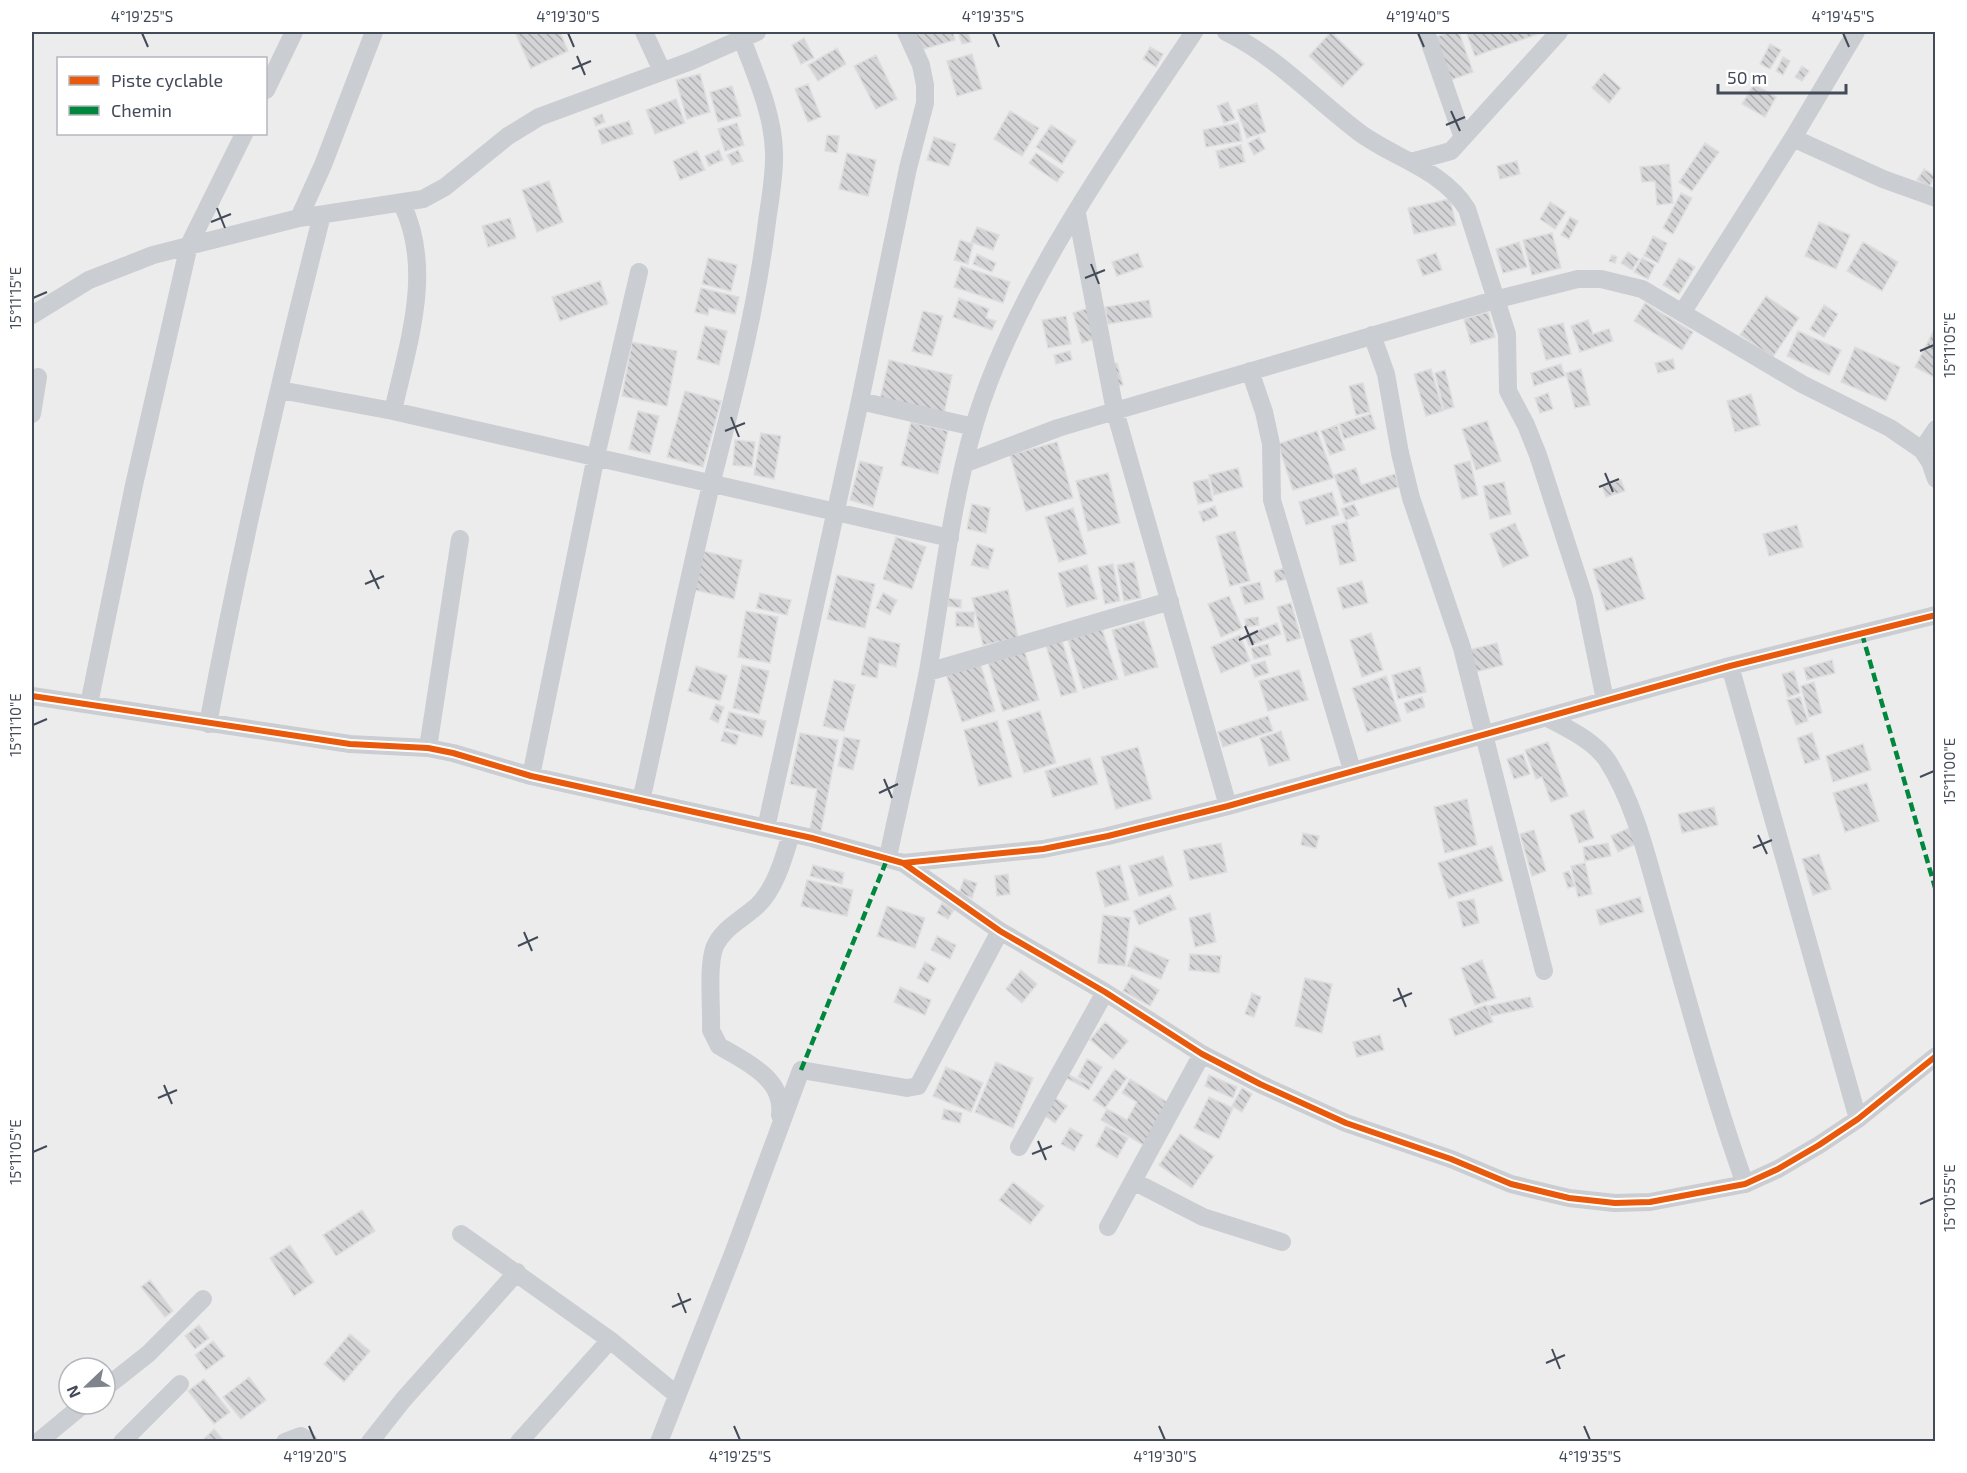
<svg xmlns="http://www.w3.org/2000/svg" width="1967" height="1473" font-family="'Exo 2',sans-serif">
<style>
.building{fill:url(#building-back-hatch);stroke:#dededf;stroke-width:1.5}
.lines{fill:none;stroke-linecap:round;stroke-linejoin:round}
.minor{stroke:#cacdd1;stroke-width:18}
.quiet{stroke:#00873e;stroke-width:4.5;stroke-dasharray:9 4.5;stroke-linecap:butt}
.cycleway-casing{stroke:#fff;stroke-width:10}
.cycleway{stroke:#e8590c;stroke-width:6}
.ticks{fill:none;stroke:#434b59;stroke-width:2}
.neatline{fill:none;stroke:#434b59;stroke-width:2}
.ticks-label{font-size:15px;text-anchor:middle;fill:#434b59}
</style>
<defs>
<pattern id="building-back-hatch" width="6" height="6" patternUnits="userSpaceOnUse" patternTransform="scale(1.5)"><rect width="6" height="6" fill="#d4d4d7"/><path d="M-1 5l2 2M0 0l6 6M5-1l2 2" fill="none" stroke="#aeaeb1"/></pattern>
</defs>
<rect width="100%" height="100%" fill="#edecec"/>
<path class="building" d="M515,32H560L568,51L531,68Z
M911,32H953L955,40L917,51Z
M958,32H968L971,42L962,44Z
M1331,32L1364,64L1342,87L1309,56Z
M1449,32H1459L1473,72L1448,81L1433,38Z
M1466,32H1544L1475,56Z
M804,38L814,58L801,64L792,45Z
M1770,44L1781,50L1770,69L1760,64Z
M1150,47L1163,54L1156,67L1143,59Z
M837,48L846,64L818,81L808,65Z
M972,54L982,89L957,96L947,61Z
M876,55L897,99L876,109L854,66Z
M1783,57L1790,61L1783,75L1776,71Z
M1802,66L1809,71L1802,81L1795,77Z
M1604,73L1621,88L1609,103L1592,88Z
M700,74L710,112L687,119L676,80Z
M808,84L821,117L808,122L795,89Z
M1754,84L1776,97L1765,117L1742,104Z
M732,86L741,116L718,122L710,92Z
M676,99L685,123L655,134L646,110Z
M1228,102L1235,119L1224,123L1217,106Z
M1257,103L1266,132L1247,138L1237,110Z
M1010,111L1039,128L1022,156L994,139Z
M602,114L605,122L596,126L593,118Z
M629,121L633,134L602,144L598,130Z
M737,123L744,145L725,151L718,129Z
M1238,123L1242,141L1206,147L1203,130Z
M1051,125L1076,141L1062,164L1036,147Z
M827,135L839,136L837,153L825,151Z
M934,137L956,144L949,166L927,160Z
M1259,137L1265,149L1254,155L1248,143Z
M1705,143L1719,152L1692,191L1679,182Z
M1241,145L1245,162L1220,168L1216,151Z
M719,150L723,160L709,166L705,156Z
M738,150L743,161L732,165L727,155Z
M697,151L705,170L680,180L673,161Z
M847,153L876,160L868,196L839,189Z
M1036,153L1064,172L1057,182L1029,163Z
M1517,161L1520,174L1500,179L1497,166Z
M1669,164L1673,203L1657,205L1655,181L1642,182L1640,167Z
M1924,169L1935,176L1929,187L1917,180Z
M549,181L563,222L537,232L522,190Z
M1681,193L1692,198L1673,234L1663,228Z
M1450,199L1456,225L1414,234L1408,208Z
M1550,202L1566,212L1555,229L1540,219Z
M1570,217L1578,221L1569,239L1561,235Z
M510,218L516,238L488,247L482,226Z
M1819,222L1850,235L1836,269L1805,256Z
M977,227L999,235L993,250L971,242Z
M1552,233L1561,268L1532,275L1523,240Z
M1653,236L1667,243L1658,263L1644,256Z
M960,240L973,244L968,264L954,260Z
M1519,242L1527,267L1503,273L1496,249Z
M1863,242L1898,262L1882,291L1847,271Z
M1628,252L1639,259L1632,270L1621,263Z
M1138,253L1143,267L1117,276L1112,262Z
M1436,253L1442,270L1423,276L1417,260Z
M977,254L996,263L992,272L973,264Z
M1612,255L1617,257L1615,263L1609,261Z
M708,258L737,265L731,291L702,284Z
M1642,258L1655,265L1648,279L1634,272Z
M1679,258L1695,267L1679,294L1663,285Z
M961,266L1010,282L1003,303L954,287Z
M600,281L608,304L560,321L552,297Z
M701,288L739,297L735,314L709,308L708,315L695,312Z
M1766,296L1799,318L1773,357L1740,335Z
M959,298L989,309L986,318L996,321L992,330L953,317Z
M1149,300L1152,317L1108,324L1105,307Z
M1645,303L1693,332L1682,350L1634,321Z
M1824,305L1838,314L1824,337L1810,329Z
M1088,308L1098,338L1082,343L1073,313Z
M923,311L943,316L932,356L912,351Z
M1488,312L1495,337L1471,344L1464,319Z
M1066,316L1071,344L1048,348L1042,320Z
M1588,320L1593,334L1609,329L1613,341L1580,352L1571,326Z
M1563,323L1571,354L1546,360L1538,329Z
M705,326L727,331L719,365L697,359Z
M1935,328L1936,329V378L1915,367Z
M1798,331L1841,350L1829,375L1787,356Z
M632,342L677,351L667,406L622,396Z
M1855,347L1900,367L1886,401L1841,382Z
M1070,351L1072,360L1056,364L1054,355Z
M1673,359L1675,369L1658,373L1655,363Z
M889,360L952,375L944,414L880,399Z
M1117,363L1123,385L1110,388L1105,365Z
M1561,364L1565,376L1534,386L1531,373Z
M1431,369L1443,411L1426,416L1414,374Z
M1581,369L1590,405L1575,408L1566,373Z
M1445,370L1454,407L1444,410L1435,373Z
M1363,383L1370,412L1356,415L1349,386Z
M685,391L721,401L703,467L667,457Z
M1548,393L1553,409L1540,413L1535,398Z
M1751,394L1760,425L1735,432L1727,401Z
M638,411L659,416L650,454L629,449Z
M1371,414L1376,429L1344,439L1339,424Z
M1487,421L1501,461L1476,470L1462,429Z
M911,422L948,431L938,474L901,465Z
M1337,425L1345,450L1330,455L1321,431Z
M1317,431L1334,478L1293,490L1278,444Z
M761,433L781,436L774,479L754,475Z
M735,440L755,442L752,467L733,465Z
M1057,442L1073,498L1026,511L1010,455Z
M860,461L883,467L873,507L850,500Z
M1470,461L1478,495L1462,499L1454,465Z
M1238,468L1243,487L1214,495L1209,475Z
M1356,468L1361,485L1395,474L1399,487L1344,504L1334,475Z
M1108,473L1120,523L1088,531L1076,481Z
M1208,479L1213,501L1198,504L1193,482Z
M1621,480L1625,491L1606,497L1602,486Z
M1504,482L1511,514L1490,519L1483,486Z
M1332,492L1339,515L1306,525L1299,502Z
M972,504L990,508L986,533L967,529Z
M1354,504L1359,515L1346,520L1341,509Z
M1215,506L1218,516L1203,522L1199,512Z
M1073,508L1087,554L1059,562L1045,517Z
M1347,522L1356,561L1340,565L1332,526Z
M1515,523L1529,556L1503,567L1490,534Z
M1797,525L1803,547L1769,556L1763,534Z
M1235,531L1250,581L1230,586L1216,536Z
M896,537L926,547L912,589L883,579Z
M977,544L994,549L988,569L971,565Z
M703,551L742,560L734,599L695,590Z
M1632,557L1645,599L1606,611L1593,569Z
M1134,562L1141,598L1124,601L1117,565Z
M1113,564L1120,601L1105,604L1098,567Z
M1087,565L1097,599L1067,607L1058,573Z
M1285,568L1287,579L1276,582L1274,571Z
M837,575L875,584L865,628L827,619Z
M1362,581L1368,603L1343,609L1337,588Z
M1260,582L1264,599L1245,604L1240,587Z
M1008,590L1018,638L983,645L972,598Z
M760,593L791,600L787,615L756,608Z
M883,593L897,600L890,615L876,608Z
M1229,596L1242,628L1221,637L1208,604Z
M948,598L961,600V608L948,606Z
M1291,603L1301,638L1287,642L1277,607Z
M746,611L778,617L770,663L738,657Z
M956,612H974V627L956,626Z
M1258,617L1259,625L1246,627L1245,619Z
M1144,621L1158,667L1125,676L1112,630Z
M1277,623L1281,634L1249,646L1245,635Z
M1102,629L1118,679L1083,689L1068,640Z
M1371,633L1383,670L1362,677L1350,640Z
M1240,635L1250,661L1221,673L1211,647Z
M869,637L900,644L896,667L879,663L877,678L861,675Z
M1061,637L1077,692L1061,696L1045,642Z
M1497,643L1503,665L1475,672L1469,650Z
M1268,644L1271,655L1254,659L1251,648Z
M1024,649L1039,700L1003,711L987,659Z
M979,660L995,711L962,722L945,671Z
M1832,660L1835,673L1807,680L1804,668Z
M1265,661L1269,673L1255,677L1251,665Z
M742,665L769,671L759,714L733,708Z
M696,666L727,676L720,701L688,691Z
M1420,667L1426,692L1398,699L1392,675Z
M1299,670L1308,700L1268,711L1259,681Z
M1794,671L1800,693L1788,697L1782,674Z
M1386,676L1401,721L1367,732L1352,688Z
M834,680L855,685L844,731L823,726Z
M1814,682L1822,713L1809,717L1801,686Z
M1422,697L1425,707L1407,713L1404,703Z
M1800,697L1808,721L1796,725L1787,700Z
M716,704L724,707L718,723L710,719Z
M1040,711L1056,763L1024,773L1007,721Z
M729,712L766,721L762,737L725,728Z
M1268,716L1273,731L1223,747L1218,732Z
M997,721L1012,777L979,786L964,730Z
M724,731L739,735L736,745L721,741Z
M1281,731L1290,760L1269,766L1260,738Z
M800,733L838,740L821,831L810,829L817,789L790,784Z
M1812,733L1820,759L1805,764L1797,738Z
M844,737L860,740L853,770L838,766Z
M1548,742L1568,796L1551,802L1542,777L1536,779L1525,750Z
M1863,744L1871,770L1833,782L1826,756Z
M1138,747L1152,799L1116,809L1101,757Z
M1523,754L1530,774L1514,779L1507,759Z
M1090,758L1098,784L1053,797L1045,771Z
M1867,783L1879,821L1845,832L1833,793Z
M1467,799L1477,845L1445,853L1434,807Z
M1714,807L1718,825L1682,833L1678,814Z
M1584,810L1594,838L1579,843L1570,815Z
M1629,828L1636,844L1618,852L1611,836Z
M1534,830L1546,871L1532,876L1520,834Z
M1303,833L1319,836L1316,848L1301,845Z
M1221,843L1227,872L1190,880L1183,850Z
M1608,843L1611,856L1585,861L1583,847Z
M1492,846L1503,881L1449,898L1438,863Z
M1819,854L1831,889L1813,895L1802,859Z
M1163,856L1173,886L1139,896L1129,866Z
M1585,863L1592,894L1578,897L1571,866Z
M813,865L844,873L842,884L810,876Z
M1120,865L1129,900L1105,907L1096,872Z
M1569,871L1575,886L1568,888L1563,873Z
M1008,874L1010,894L997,896L995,876Z
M964,879L977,883L972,898L959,893Z
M807,880L853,890L847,916L801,906Z
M1170,895L1176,909L1139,925L1133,911Z
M1640,897L1644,912L1600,925L1596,910Z
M1474,899L1479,923L1463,927L1457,902Z
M942,903L954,910L948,919L937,913Z
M887,906L925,918L915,948L877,936Z
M1210,913L1216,942L1195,947L1189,918Z
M1103,915L1130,918L1125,966L1098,963Z
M937,936L956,945L950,959L931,950Z
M1135,946L1169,960L1161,979L1127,966Z
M1190,954L1221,956L1219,973L1189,970Z
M1482,960L1496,998L1475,1005L1461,968Z
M925,962L936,968L928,983L917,978Z
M1021,970L1037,984L1022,1003L1006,989Z
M1132,975L1159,990L1150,1006L1123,991Z
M1305,978L1332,984L1322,1033L1295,1026Z
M900,987L931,1000L925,1015L894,1002Z
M1252,993L1261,997L1254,1017L1245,1014Z
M1530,997L1533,1007L1491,1016L1488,1006Z
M1486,1005L1493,1022L1455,1036L1449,1019Z
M1105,1022L1128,1041L1113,1059L1090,1040Z
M1380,1035L1384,1050L1357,1057L1353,1042Z
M1087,1059L1102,1067L1092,1085L1078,1077Z
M996,1062L1033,1078L1013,1128L975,1112Z
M946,1067L983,1083L971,1112L933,1096Z
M1115,1069L1127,1078L1105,1108L1093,1100Z
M1065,1073L1091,1086L1089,1090L1064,1077Z
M1209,1075L1237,1087L1233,1098L1205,1086Z
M1130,1079L1169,1103L1145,1146L1101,1120L1107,1109L1127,1120L1137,1102L1122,1093Z
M1242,1088L1252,1094L1242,1112L1232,1106Z
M1054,1097L1067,1106L1055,1123L1042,1114Z
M1209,1097L1233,1108L1219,1139L1194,1128Z
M944,1109L962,1113L960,1123L942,1119Z
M1106,1126L1128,1138L1117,1158L1096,1146Z
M1070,1128L1083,1135L1074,1151L1061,1144Z
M1180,1134L1214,1156L1192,1188L1159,1165Z
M1013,1182L1044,1206L1030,1224L999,1200Z
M362,1210L375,1231L336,1256L323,1235Z
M290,1245L314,1282L294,1296L270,1258Z
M150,1280L173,1311L165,1317L141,1287Z
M199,1325L209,1338L195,1349L185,1336Z
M350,1334L370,1351L344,1382L324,1364Z
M213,1341L225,1356L206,1370L195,1355Z
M249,1377L266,1400L241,1419L223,1397Z
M204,1379L230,1412L214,1424L188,1391Z
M214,1429L225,1442H201Z"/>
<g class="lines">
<path class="minor" d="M644,32L662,71
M1226,32C1277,57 1315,99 1360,133C1396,159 1443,170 1467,209L1507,334L1508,391L1526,425L1538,455L1584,597L1605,700
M1426,32L1463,138
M266,90L294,32
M1793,138L1883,179L1936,198
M1411,162L1451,151L1559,32
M1077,214L1115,411L1228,806
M299,218L323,165L374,32
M1682,313L1793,138L1856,32
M32,315L89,280L153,255L299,218L423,199L445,187L508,136L539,117L691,61L757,32
M1372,335L1386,374L1400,453L1411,498L1462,648L1544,971
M1250,371L1264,412L1271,444L1272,500L1352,770
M280,390L393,411L950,538
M860,401L974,427
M393,411C408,343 434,270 402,204
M32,414L38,377
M1922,450L1936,429
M966,463L1058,428L1115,411L1498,299L1578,279H1601L1642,289L1802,384L1890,428L1922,450L1930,462L1936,479
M1730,666L1858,1119
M928,672L1170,601
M32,696L350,744L428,748L453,753L531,776L812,838L903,863L1043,849L1108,836L1228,806L1730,666L1936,615
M89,704L134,485L189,245L244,134
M1548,718C1568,729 1593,740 1607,760C1636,805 1648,862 1663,913C1689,1004 1713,1095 1745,1184
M208,724C240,553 279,383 322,215
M428,748L460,539
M531,776L596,456L639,272
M641,801C665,694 686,587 712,481C733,397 755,315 766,229C769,204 775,177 774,152C773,113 755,74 742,39
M766,828L860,401L908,168L925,103V85L921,65L906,32
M888,857C901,795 916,733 928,671C942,590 951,505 974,426C1014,290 1116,149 1194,32
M903,863L1000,931L1105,992L1202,1054L1260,1084L1346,1123L1451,1159L1511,1184L1569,1198L1615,1203L1650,1202L1745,1184L1778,1169L1819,1145L1858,1119L1936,1056
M780,1115C785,1079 745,1061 719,1046L711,1030C712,1008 707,965 715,946C724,927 743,919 758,905C776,887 784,857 791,834
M1019,1147L1105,992
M1133,1181L1203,1217L1282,1242
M1108,1227L1202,1054
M461,1234L610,1340L677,1395
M105,1388L148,1354L203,1299
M38,1442L84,1404
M122,1442L180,1384
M285,1442L301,1436L309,1442
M370,1442L403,1400L517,1272
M519,1442L610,1340
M659,1442L734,1251L801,1070L907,1088L918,1086L1000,931"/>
<path class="quiet" d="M1862,634L1936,891
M801,1070L888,857"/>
<g class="cycleway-casing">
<path id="cycleway" d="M32,696L350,744L428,748L453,753L531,776L812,838L903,863L1043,849L1108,836L1228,806L1730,666L1936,615
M903,863L1000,931L1105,992L1202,1054L1260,1084L1346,1123L1451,1159L1511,1184L1569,1198L1615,1203L1650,1202L1745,1184L1778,1169L1819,1145L1858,1119L1936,1056"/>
</g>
<use href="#cycleway" class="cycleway"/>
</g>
<path class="ticks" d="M142,33L148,47M568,33L574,47M993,33L999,47M1418,33L1424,47M1843,33L1849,47M577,56L585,75M572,69L591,61M1451,111L1460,131M1446,125L1465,117M217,208L225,228M211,222L231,214M1091,264L1099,284M1085,278L1105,270M33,298L47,292M1920,351L1934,345M731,417L739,437M725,431L745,423M1605,473L1613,492M1599,487L1619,479M370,570L379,589M365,584L384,576M1245,626L1253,645M1239,640L1258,631M33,725L47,719M1920,777L1934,771M884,779L892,798M879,793L898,784M1758,835L1767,854M1753,848L1772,840M524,932L532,951M518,946L538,937M1398,988L1406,1007M1393,1001L1412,993M164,1085L172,1104M158,1098L177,1090M1038,1141L1046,1160M33,1152L47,1146M1032,1154L1052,1146M1920,1204L1934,1198M678,1293L686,1313M672,1307L691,1299M1552,1349L1560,1369M1546,1363L1565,1355M309,1426L315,1440M734,1426L740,1440M1159,1426L1165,1440M1584,1426L1590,1440"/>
<rect width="1967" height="1473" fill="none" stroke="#ffffff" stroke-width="66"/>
<rect x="57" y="57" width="210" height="78" fill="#ffffff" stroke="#b4b7bd" stroke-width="1.5"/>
<rect x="69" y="76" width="30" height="9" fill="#e8590c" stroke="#b4b7bd" stroke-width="1.5"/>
<text x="111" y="87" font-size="18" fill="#434b59">Piste cyclable</text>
<rect x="69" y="106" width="30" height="9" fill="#00873e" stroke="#b4b7bd" stroke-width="1.5"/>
<text x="111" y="117" font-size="18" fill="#434b59">Chemin</text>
<g transform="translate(87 1386) rotate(247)"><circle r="28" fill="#ffffff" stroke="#b4b7bd" stroke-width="1.5"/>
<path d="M0-4.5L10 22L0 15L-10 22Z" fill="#7e838c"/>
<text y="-9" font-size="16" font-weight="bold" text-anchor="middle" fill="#434b59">N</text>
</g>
<path d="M1718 84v9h128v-9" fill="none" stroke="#434b59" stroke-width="3"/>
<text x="1727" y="84" font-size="18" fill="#434b59" stroke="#ffffff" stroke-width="4.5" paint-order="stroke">50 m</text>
<rect x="33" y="33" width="1901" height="1407" class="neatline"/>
<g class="ticks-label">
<text x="142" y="22">4°19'25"S</text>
<text x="568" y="22">4°19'30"S</text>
<text x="993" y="22">4°19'35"S</text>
<text x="1418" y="22">4°19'40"S</text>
<text x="1843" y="22">4°19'45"S</text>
<text transform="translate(16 298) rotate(-90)" y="5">15°11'15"E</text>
<text transform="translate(1950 345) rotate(-90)" y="5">15°11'05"E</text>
<text transform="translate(16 725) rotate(-90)" y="5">15°11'10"E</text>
<text transform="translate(1950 771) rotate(-90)" y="5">15°11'00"E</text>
<text transform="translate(16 1152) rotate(-90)" y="5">15°11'05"E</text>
<text transform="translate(1950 1198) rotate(-90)" y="5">15°10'55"E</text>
<text x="315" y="1462">4°19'20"S</text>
<text x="740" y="1462">4°19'25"S</text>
<text x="1165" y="1462">4°19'30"S</text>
<text x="1590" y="1462">4°19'35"S</text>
</g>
</svg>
